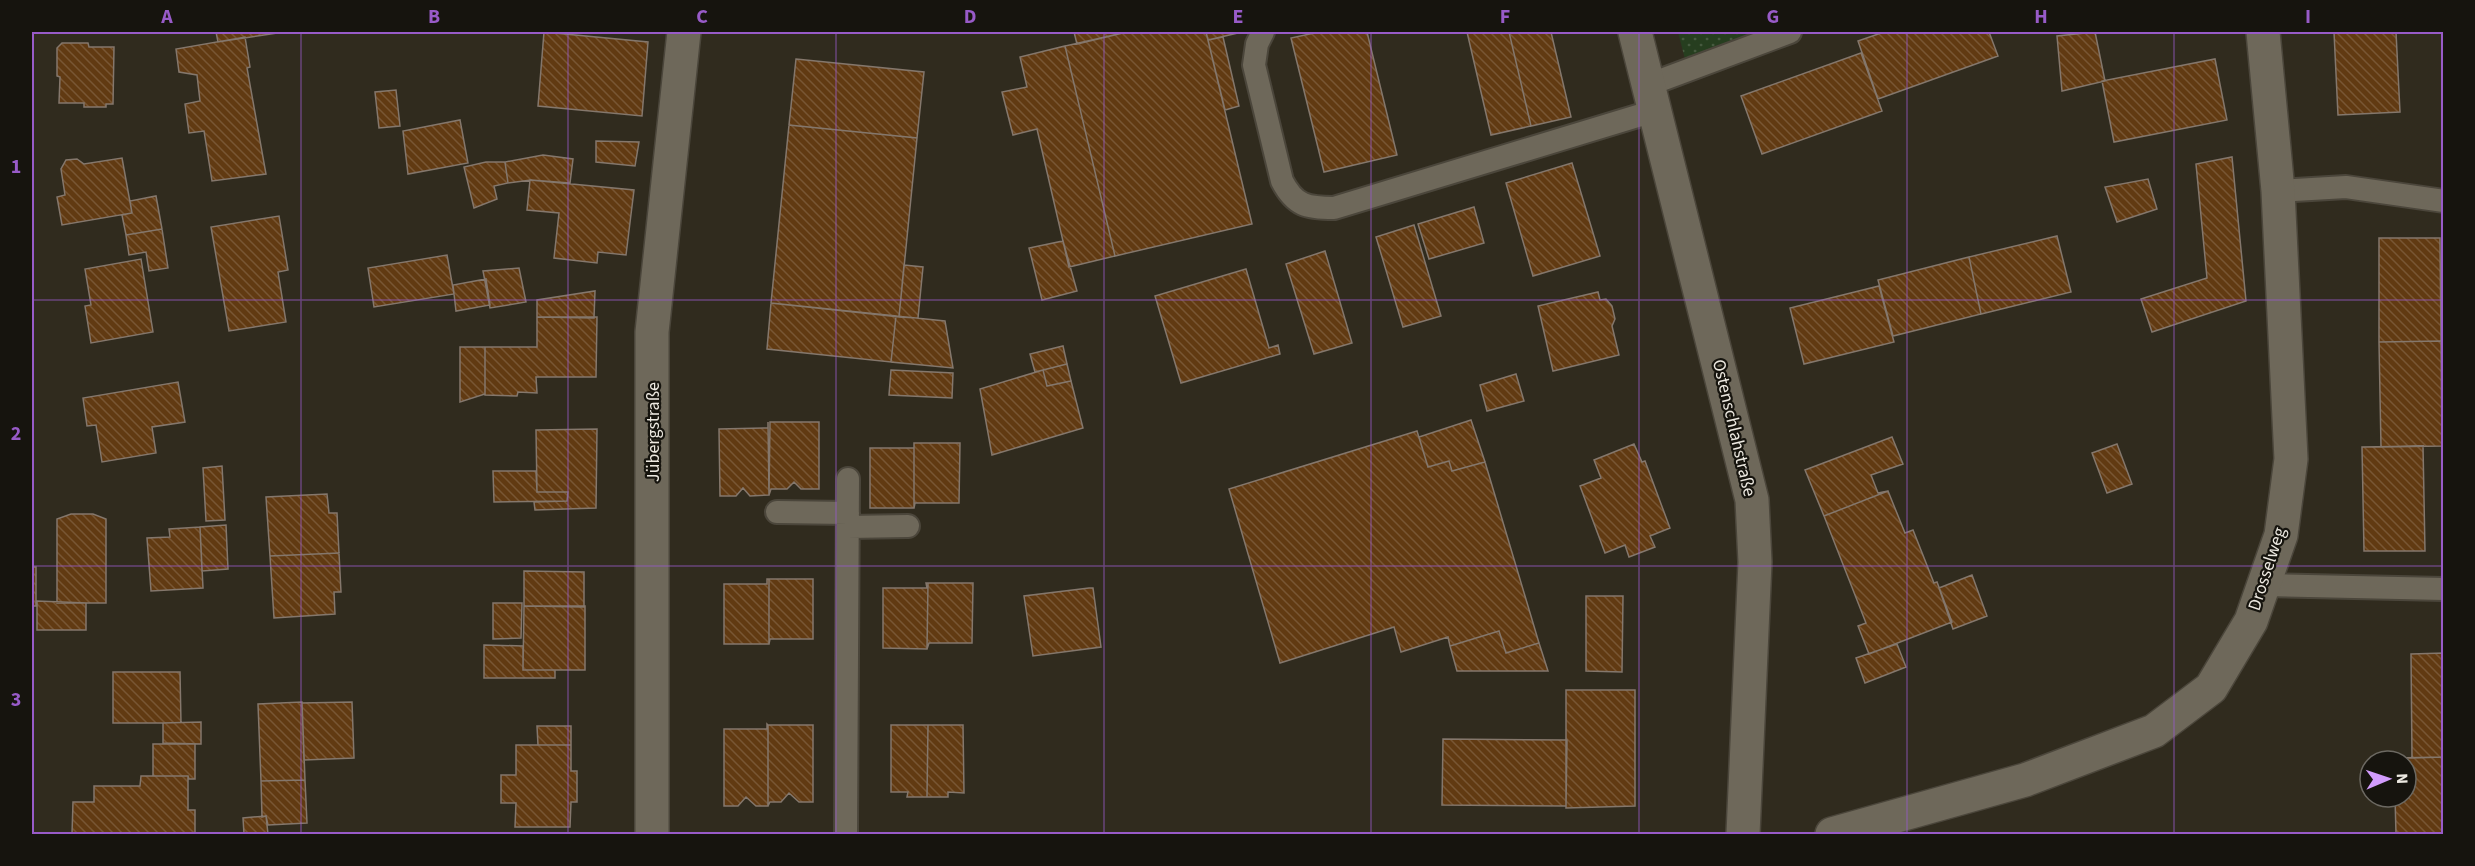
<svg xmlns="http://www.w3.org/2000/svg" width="2475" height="866" font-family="'Source Sans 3',sans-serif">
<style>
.grass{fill:url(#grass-dots)}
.building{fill:url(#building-back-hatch);stroke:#84776c;stroke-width:1.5}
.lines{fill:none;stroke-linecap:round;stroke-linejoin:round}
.service-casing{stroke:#4b463b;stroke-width:26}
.minor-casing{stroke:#4b463b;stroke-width:36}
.tertiary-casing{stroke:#4b463b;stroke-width:36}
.service{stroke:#6e685a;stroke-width:22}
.minor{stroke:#6e685a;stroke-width:33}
.tertiary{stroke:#6e685a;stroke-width:33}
.grid{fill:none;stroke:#985bc8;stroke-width:1.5;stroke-opacity:0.55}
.labels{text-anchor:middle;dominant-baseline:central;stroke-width:4.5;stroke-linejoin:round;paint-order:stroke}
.street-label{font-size:18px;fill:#ede9e1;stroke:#16140e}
.neatline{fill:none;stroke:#985bc8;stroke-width:2}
.grid-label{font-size:20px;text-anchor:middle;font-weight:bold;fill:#985bc8}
</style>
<defs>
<pattern id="grass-dots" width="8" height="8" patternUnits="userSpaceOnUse" patternTransform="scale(1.5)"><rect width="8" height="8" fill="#263e1f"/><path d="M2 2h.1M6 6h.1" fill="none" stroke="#465a3f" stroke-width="1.8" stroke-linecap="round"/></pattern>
<pattern id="building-back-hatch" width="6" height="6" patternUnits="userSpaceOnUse" patternTransform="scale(1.5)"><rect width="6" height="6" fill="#613a12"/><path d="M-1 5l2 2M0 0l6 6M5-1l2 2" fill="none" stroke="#785634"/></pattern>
</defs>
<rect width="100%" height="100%" fill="#302b1e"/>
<path class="grass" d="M1678,32H1760L1686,63Z"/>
<path class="building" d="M216,32H284L218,42Z
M544,32L648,42L642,116L538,106Z
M1074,32H1127L1077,44Z
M1127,32H1206L1252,224L1115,256L1065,46Z
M1206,32H1242L1208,40Z
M1319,32H1367L1397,155L1324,172L1291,38Z
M1467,32H1509L1531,126L1491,135Z
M1509,32H1551L1571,117L1531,126Z
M1884,32H1989L1998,56L1878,99L1858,41Z
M2095,32L2105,81L2062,91L2057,36Z
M2334,32H2396L2400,112L2338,115Z
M245,37L250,67L247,68L266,174L212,181L204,131L189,133L185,104L200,101L197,75L179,72L176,49Z
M1223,37L1239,106L1225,110L1208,40Z
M62,43H88L89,47H114L113,104H106V107H84V103H59L60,77L57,76V48Z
M1065,46L1115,256L1069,267L1037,129L1013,135L1002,92L1027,87L1020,57Z
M1861,53L1882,111L1762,154L1741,96Z
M796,59L924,72L917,138L789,125Z
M2215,59L2227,120L2114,142L2102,81Z
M396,90L400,126L379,128L375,92Z
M460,120L468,163L408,174L403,131Z
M789,125L917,138L899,317L771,303Z
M596,141L639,142L635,166L596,162Z
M543,155L573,159L570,183L531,180L508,183L505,162Z
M2232,157L2246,301L2152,332L2141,299L2207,278L2196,164Z
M122,158L132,213L62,225L57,197L65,195L61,169L66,160L77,159L84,164Z
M486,162H505L508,183L494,186L497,199L474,208L464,167Z
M1572,163L1600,256L1533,276L1506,183Z
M2148,179L2157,209L2117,222L2105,187Z
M530,180L634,190L626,255L598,252L597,263L554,258L559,213L527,210Z
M156,196L162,229L126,235L122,215L132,213L130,201Z
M1474,207L1484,243L1429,259L1418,224Z
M279,216L288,270L278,272L286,322L229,331L211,227Z
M1414,225L1441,316L1403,327L1376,237Z
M162,229L168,268L149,271L146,252L129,255L126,235Z
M2057,236L2071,292L1981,314L1969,257Z
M2379,238H2440L2441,341L2379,342Z
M1063,241L1077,291L1042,300L1029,248Z
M1325,251L1352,343L1314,354L1286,264Z
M447,255L454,294L374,307L368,268Z
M1969,257L1981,314L1893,336L1878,280Z
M141,259L153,332L91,343L85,306L91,305L85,269Z
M904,265L923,267L918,318L899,317Z
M519,268L526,302L490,308L483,271Z
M1246,269L1269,348L1278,345L1280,354L1181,383L1155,296Z
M486,279L490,305L456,311L453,285Z
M1879,286L1894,342L1804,364L1790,308Z
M595,291L594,318L537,317V300Z
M1598,292L1600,300L1606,299L1612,306L1615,319L1612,326L1619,355L1553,371L1538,306Z
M771,303L896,316L891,362L767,349Z
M896,316L945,321L953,368L891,362Z
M537,317H597L596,377H536L537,393L518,392L517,396L485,395V347H537Z
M2441,341L2442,446L2381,447L2379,342Z
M1063,346L1067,364L1035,372L1030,354Z
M460,347H485V394L460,402Z
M1067,364L1071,381L1047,386L1043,370Z
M891,370L953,373L952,398L889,395Z
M1043,370L1047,386L1071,381L1083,428L992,455L980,389Z
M1516,374L1524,401L1487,411L1480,385Z
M178,382L185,422L152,427L156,453L102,462L96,425L87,426L83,398Z
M1471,420L1485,462L1452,471L1449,461L1428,467L1419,437Z
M768,422L769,495L750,496L743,488L736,496H720L719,429L768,428Z
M770,422H819V489H801L794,482L787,489H771L769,495Z
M597,429L596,508L535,510L534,502L567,501L568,492H537L536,430Z
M1417,431L1428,467L1449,461L1452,471L1485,462L1539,643L1506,653L1499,631L1450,646L1448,637L1401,652L1394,627L1280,663L1229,489Z
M1892,437L1903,464L1871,475L1878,493L1888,491L1824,516L1805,470Z
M914,443H960L959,503H915L914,508Z
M914,443V508H870V448H914Z
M1634,444L1642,462L1645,461L1670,528L1650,536L1655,547L1629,557L1625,545L1605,553L1580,486L1601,478L1594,460Z
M2117,444L2132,484L2107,493L2092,453Z
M2423,446L2425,551H2364L2362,447Z
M222,466L225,520L206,521L203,468Z
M493,471H536L537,492H568L567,501L494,502Z
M1888,491L1905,533L1913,530L1934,583L1937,582L1952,622L1869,654L1858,626L1866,623L1824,516Z
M327,494L329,513H337L339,553L270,556L266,497Z
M71,514H93L106,519V603H57V519Z
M226,525L228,569L202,571L200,527Z
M200,527L203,588L151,591L147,538L170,537L169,529Z
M339,553L341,592H334L335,614L274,618L270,556Z
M32,567H36V606H32Z
M524,571L584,572V607L524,606Z
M1972,575L1987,616L1953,629L1939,588Z
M767,579H769V644H724V584H767Z
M769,579H813V639H770L769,644Z
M926,583H928L927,649L883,648V588H927Z
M928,583H973L972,643H929L927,649Z
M1089,588H1093L1101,647L1033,656L1024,596Z
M1586,596H1623L1622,672L1586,671Z
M37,601L86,603V630H37Z
M493,603H522L521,638L493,639Z
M524,606H585V670H523Z
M1499,631L1506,653L1539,643L1548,671H1457L1450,646Z
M1897,644L1906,667L1865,683L1856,658Z
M484,645L523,646V670H555V678H484Z
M2444,653V757L2412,758L2411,654Z
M113,672H180L181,723H113Z
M1566,690H1635V806L1566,808Z
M302,702L305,780L261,781L258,704Z
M352,702L354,758L304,760L302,703Z
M201,722V744L163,743V723Z
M767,724L768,725V806H756L746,797L738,806H724V729H767Z
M768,725H813V802H799L789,793L781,802H770L768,806Z
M891,725H928L927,797H907L908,792H891Z
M928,725H963L964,793L948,792V797H927Z
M537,726H571V745H538Z
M1443,739L1567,740L1566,806L1442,805Z
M153,744H195V779H189L188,776H153Z
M516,745H571V771H577V802H571L570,827H515L516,803H501V775H516Z
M2444,757V834H2396L2395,797H2406V761H2395V758Z
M141,776H188V810H195V834H72L73,802H94V786H140Z
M305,780L307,823L268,825L266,816L262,817L261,781Z
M266,816L268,834H244L243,818Z"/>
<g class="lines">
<g class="service-casing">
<path id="service" d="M1263,32L1257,44L1254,65L1282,181C1295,206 1307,208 1334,208L1654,111
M1648,85L1790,32
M2278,191L2346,187L2444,201
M777,512L848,513
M848,527L908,526
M2264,585L2444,589
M846,834L848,479"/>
</g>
<g class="minor-casing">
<path id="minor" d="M652,834V332L684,32
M1832,834L2025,780L2154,731L2211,688L2251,621L2281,535L2291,459L2278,191L2263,32"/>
</g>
<g class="tertiary-casing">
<path id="tertiary" d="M1635,32L1752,500L1755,562L1743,834"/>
</g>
<use href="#service" class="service"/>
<use href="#minor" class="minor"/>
<use href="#tertiary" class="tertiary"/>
</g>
<path class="grid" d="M301,32V834M568,32V834M836,32V834M1104,32V834M1371,32V834M1639,32V834M1907,32V834M2174,32V834M32,300H2444M32,566H2444"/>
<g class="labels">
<g class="street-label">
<text transform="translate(1734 428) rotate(77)">Ostenschlahstraße</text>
<text transform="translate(653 432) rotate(-90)">Jübergstraße</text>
<text transform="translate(2267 569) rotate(-72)">Drosselweg</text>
</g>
</g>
<rect width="2475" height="866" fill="none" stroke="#16140e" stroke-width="66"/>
<g transform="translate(2388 779) rotate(88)"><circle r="28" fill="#16140e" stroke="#6c6962" stroke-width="1.5"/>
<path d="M0-4.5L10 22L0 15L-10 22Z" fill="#d29cfd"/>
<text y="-9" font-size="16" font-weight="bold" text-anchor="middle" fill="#ede9e1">N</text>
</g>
<rect x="33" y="33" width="2409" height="800" class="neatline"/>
<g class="grid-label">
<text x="167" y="23">A</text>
<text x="434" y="23">B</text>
<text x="702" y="23">C</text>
<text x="970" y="23">D</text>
<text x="1238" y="23">E</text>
<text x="1505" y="23">F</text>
<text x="1773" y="23">G</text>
<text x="2041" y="23">H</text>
<text x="2308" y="23">I</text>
<text x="16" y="173">1</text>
<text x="16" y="440">2</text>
<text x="16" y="706">3</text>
</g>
</svg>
